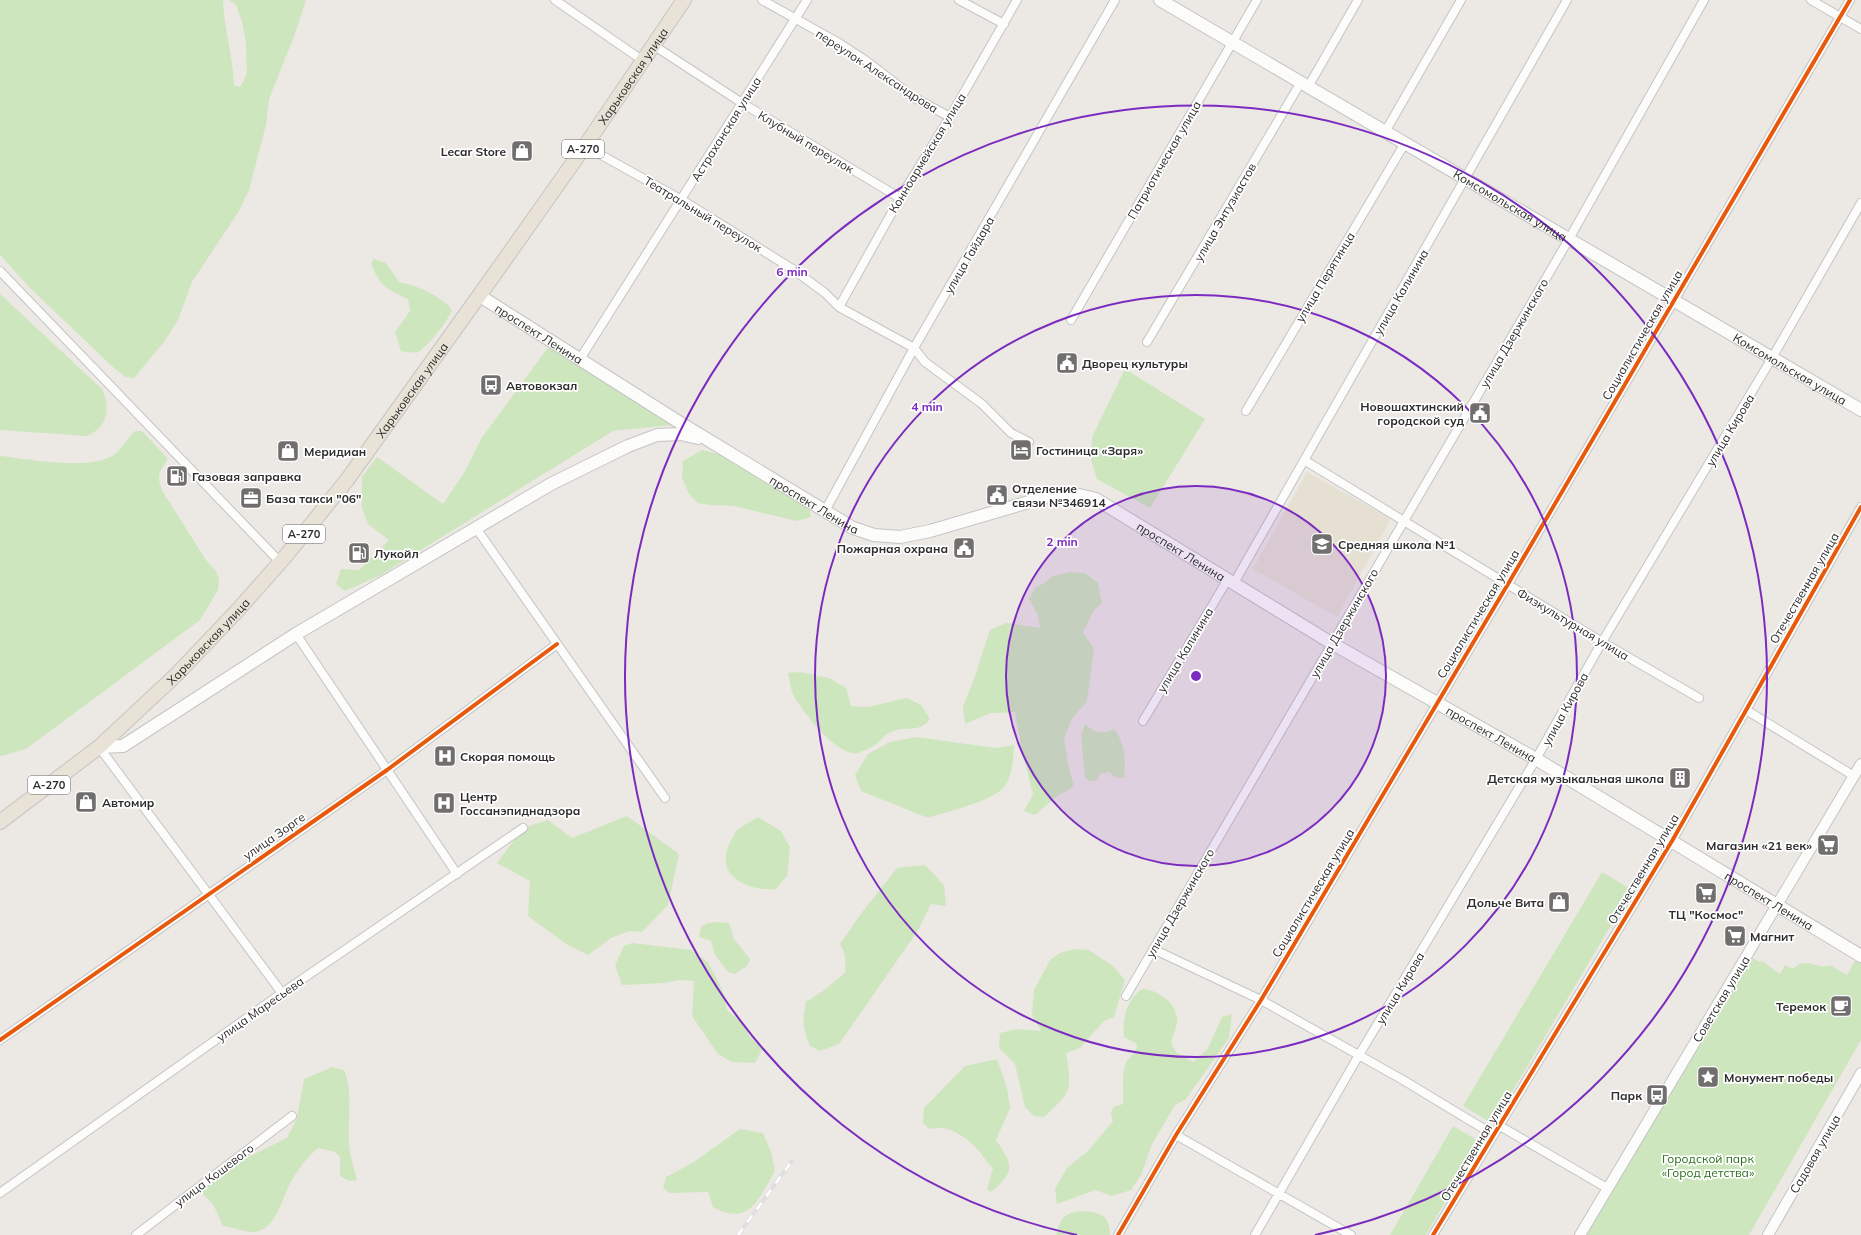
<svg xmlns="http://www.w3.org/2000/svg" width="1861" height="1235" font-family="Mulish,sans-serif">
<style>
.education{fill:#e6e0d3}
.green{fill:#cee6be}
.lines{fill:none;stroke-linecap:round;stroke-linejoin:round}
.minor-casing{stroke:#c5c4c5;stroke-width:10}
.tertiary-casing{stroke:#c5c4c5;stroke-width:12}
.secondary-casing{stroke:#c5c4c5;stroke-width:14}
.trunk-casing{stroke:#c6c5c4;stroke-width:16}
.minor{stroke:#fcfcfb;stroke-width:8}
.tertiary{stroke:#fcfcfb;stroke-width:10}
.secondary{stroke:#fcfcfb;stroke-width:12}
.trunk{stroke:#e9e2d6;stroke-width:14}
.rail-casing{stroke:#dfdfe1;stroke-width:4}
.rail{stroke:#fff;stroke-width:2.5;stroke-dasharray:8;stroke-linecap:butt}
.cycleway-casing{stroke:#fff;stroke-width:6}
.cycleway{stroke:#e8590c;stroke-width:4}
.ring{fill:none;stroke:#7b2cbf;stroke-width:2}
.labels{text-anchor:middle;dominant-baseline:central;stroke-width:3.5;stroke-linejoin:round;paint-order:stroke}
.shield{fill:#fff;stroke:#6d6d6d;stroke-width:1}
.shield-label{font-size:11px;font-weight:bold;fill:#2e2e2e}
.street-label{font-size:12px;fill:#2e2e2e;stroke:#fff}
.poi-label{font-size:12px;font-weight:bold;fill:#2e2e2e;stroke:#fff;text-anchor:start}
.park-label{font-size:12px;fill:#2c6e1b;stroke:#fff}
.centre{fill:#7b2cbf;stroke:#fff;stroke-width:2}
.ring-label{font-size:12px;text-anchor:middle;font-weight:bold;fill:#7b2cbf;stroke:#fff;stroke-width:3.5;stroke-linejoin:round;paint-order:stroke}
</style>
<rect width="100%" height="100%" fill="#ece8e4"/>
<path class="education" d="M1307,472L1391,519L1337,617L1253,569Z"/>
<path class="green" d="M0,0H223C224,29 233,56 234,85L240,87L247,74L246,42L242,22L236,5L229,0H306L296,31L269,99L266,125L249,190L239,211L192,282L178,320L164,342L134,378L126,377L114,368L32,290L0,255Z
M374,259L386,263L399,282C418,286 439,294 452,310C449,319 427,349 417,352C411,353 407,352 401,351L395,332L410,311L408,299C387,289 380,287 371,263Z
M0,294L102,389C111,408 108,427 87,436L0,430Z
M552,342L682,424L613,431L379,576L345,591L336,584L341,569L359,570L389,540L368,524L362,508V477L377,457L443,504L464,473L481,439Z
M1125,369L1205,419L1150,508L1097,479L1091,460L1092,437Z
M135,431H142L168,459C159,472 156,476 163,492L206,560L216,571L219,580L218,590L200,620L26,749L2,756L0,755V456C30,459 83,470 110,457C121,453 125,439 135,431Z
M702,450L718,454L809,508L811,517L797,521L734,506L711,505L698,503L689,494L682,478L683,461Z
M1069,572L1085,573L1098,583L1102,603L1094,610L1083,632L1094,649L1087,701L1072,719L1064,738L1068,764L1074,787L1057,796L1035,815L1024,811L1033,794L1023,755L1015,712L991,713L965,724L963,707L974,679L990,630L1006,623L1040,628L1038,615L1029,599L1036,587L1045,583L1051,577Z
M800,672L829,678L846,688L851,706L868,707L907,698L921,705L930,719C918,735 904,724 889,733C883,735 880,742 875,745C871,748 863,751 858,753C838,758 801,710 793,694C790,688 790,679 788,673Z
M1085,724C1095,733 1102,735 1114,729C1125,742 1126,761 1124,778L1115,777L1109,772L1100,774L1096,781H1089L1085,777L1081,735Z
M916,737L996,748L1014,745C1013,759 1013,775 1004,787C993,801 946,812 928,818L861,791L855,775L868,754L890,742Z
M627,816L679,854L668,905L642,932L629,931L611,938L588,955L566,944L528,916L530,881L497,863L523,828L548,820L572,838Z
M758,817L781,831L790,847L787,876L776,889C749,892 713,876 730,843C732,839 734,833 737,830C743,825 752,821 758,817Z
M925,865L944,885L946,906L931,904L917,932L839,1044L820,1051L810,1046C803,1029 802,1021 806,1002L823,991L845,973C846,962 846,954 840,944L863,911L897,868Z
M1602,872L1632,890L1493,1124L1463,1106Z
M720,922L729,923L734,939L750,959L747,966L735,974L728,972L715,955L711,941L699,937L701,927L708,923Z
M632,943L691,950L708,962L722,989L727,1010L742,1023L750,1037L763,1048L755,1063L732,1062L718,1054L692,1016L694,981L680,980L664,983L622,985L615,965L624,946Z
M1075,949L1089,950L1113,966L1125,980L1114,1017L1104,1021L1080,1048L1066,1053C1072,1091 1072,1091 1044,1117L1034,1116L1025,1107L1015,1064L999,1048L1000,1033L1017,1029L1041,1031L1032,1015L1034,990L1050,960L1060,953Z
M1750,956L1759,962L1762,961L1780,974L1785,965L1793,969C1807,955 1817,971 1830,965L1847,975L1856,959L1861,956V1040L1749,1235H1583Z
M1142,989C1159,990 1179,1004 1177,1023C1176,1029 1173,1036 1171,1042L1176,1052L1193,1062L1207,1050L1222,1017L1232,1014L1229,1038L1186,1099L1175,1105L1152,1144L1141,1175L1131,1190L1112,1196L1095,1190L1057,1204L1055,1189L1067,1168L1089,1150L1113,1121L1111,1114L1113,1107L1123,1104C1124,1091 1121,1075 1126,1063C1130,1055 1137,1053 1137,1044L1124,1037C1122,1019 1127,999 1142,989Z
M997,1059L1007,1088L1010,1108L996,1140C1013,1165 1016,1171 991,1192L987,1189L993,1168C985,1161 985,1158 979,1151C971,1141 955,1129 942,1128C938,1127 933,1129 929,1129L923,1123L924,1108L965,1066Z
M332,1067L344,1070C354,1095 347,1119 349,1144C350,1156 354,1168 357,1180L349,1181L340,1176V1157L335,1152L318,1148C307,1158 297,1170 290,1184C281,1200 276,1231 253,1232C244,1232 232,1227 223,1226L213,1204L201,1192L211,1182L238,1162L287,1138L297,1118L304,1079Z
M1453,1126L1480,1142L1426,1235H1390Z
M740,1129L763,1133L771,1152L775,1171C758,1199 750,1227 713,1207L708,1192L670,1193L663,1188L666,1177L694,1162Z
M1081,1211C1099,1212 1110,1214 1110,1235H1056C1061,1219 1063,1213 1081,1211Z"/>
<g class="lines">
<g class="minor-casing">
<path id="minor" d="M555,0L642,60
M762,0L839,43L865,60L913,97L950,117
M959,0L1004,24
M1811,0L1861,29
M653,45L742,103L900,198
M1308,87L1358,0
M1385,132L1461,0
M585,146L682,200L794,270L825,293L839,307L914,348L925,362L982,404L1011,433L1029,442
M0,271L280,562
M839,307L900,198L950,117L1017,0
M1071,320L1257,0
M1147,342L1301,82
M580,359L807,0
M1246,411L1405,143
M1304,460L1602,642L1699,698
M825,511L914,348L1115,0
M476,528L665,798
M1234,583L1567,0
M296,634L457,874
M1746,710L1854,776
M1143,721L1228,579
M99,747L282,993
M1153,949L1261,1000L1403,1080L1494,1135
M1126,996L1569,239L1704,0
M0,1040L387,770L557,644
M1500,1126L1607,1188
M1176,1135L1351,1235
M0,1193L282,993L523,828
M136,1235L292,1116
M1118,1235L1176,1135L1261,1000L1508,584L1850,0
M1255,1235L1359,1055L1536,759L1602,642L1772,358L1861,203
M1433,1235L1672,841L1861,507"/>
</g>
<g class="tertiary-casing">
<path id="tertiary" d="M1580,1235L1861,764
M1768,1235L1861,1073"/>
</g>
<g class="secondary-casing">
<g id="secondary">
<path id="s1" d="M1160,0L1861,410"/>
<path id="s2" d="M480,296L682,424L853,528L874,535L900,537L930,531L1056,494L1071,493L1096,499L1333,644L1536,759L1861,956"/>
<path d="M99,747L123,746L296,634L551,484L628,446L657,435L681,434L698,438"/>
</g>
</g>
<g class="trunk-casing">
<g id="trunk">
<path id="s3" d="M0,822L99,747L176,675L236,612L284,558L347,480L491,279L585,146L684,0"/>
</g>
</g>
<use href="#minor" class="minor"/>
<use href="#tertiary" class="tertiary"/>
<use href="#secondary" class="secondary"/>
<use href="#trunk" class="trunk"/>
<g class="rail-casing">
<path id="rail" d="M738,1235L792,1161"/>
</g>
<use href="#rail" class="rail"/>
<g class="cycleway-casing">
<path id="cycleway" d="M0,1040L387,770L557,644
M1118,1235L1176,1135L1261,1000L1508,584L1850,0
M1433,1235L1672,841L1861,507"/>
</g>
<use href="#cycleway" class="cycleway"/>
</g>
<circle cx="1196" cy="676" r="190" fill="#7b2cbf" fill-opacity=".12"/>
<g class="ring">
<circle cx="1196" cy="676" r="190"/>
<circle cx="1196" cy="676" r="381"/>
<path d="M1077 1235A571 571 0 1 1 1315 1235"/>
</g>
<defs>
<g id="shop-square" transform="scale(1.15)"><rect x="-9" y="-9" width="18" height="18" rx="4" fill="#706f6e" stroke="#fff"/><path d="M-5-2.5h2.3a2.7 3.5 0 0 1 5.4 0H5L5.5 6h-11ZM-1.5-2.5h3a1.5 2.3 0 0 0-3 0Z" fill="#fff"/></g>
<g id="civic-square" transform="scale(1.15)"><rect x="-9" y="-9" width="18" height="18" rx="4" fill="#706f6e" stroke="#fff"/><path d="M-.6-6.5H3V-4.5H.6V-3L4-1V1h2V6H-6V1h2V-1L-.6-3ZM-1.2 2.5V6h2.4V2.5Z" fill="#fff"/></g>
<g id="bus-square" transform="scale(1.15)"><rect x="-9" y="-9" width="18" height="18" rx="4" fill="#706f6e" stroke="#fff"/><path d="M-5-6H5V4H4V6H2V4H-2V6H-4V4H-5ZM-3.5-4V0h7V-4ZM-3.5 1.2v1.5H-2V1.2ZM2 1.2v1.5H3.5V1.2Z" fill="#fff"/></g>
<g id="hotel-square" transform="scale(1.15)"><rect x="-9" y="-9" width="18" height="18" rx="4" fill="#706f6e" stroke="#fff"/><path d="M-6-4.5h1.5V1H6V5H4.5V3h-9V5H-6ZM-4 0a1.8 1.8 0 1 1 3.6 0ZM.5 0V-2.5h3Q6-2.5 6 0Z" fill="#fff"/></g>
<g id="fuel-square" transform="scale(1.15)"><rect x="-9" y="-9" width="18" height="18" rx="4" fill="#706f6e" stroke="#fff"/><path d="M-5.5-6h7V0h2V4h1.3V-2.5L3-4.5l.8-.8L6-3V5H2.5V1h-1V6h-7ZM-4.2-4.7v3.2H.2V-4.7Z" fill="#fff"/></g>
<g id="office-square" transform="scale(1.15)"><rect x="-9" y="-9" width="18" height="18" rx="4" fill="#706f6e" stroke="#fff"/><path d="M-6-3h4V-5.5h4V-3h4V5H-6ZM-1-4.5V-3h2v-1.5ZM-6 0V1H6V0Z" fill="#fff"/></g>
<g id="school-square" transform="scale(1.15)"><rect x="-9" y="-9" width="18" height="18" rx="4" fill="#706f6e" stroke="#fff"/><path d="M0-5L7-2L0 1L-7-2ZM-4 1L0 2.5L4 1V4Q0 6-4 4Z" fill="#fff"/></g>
<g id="hospital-square" transform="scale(1.15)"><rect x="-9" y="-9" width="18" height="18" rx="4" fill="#706f6e" stroke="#fff"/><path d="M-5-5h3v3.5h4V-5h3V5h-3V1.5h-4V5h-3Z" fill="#fff"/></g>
<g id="building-square" transform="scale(1.15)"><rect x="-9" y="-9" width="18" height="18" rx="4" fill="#706f6e" stroke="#fff"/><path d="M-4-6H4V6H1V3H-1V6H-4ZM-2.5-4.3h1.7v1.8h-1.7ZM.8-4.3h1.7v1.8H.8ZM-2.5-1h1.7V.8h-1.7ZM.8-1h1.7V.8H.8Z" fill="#fff"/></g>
<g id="supermarket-square" transform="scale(1.15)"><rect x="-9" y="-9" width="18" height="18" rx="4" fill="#706f6e" stroke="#fff"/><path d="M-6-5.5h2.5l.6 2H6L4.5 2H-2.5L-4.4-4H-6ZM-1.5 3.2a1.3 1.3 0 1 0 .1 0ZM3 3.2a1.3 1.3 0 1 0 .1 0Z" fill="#fff"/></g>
<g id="cafe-square" transform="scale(1.15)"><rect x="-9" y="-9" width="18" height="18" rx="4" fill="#706f6e" stroke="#fff"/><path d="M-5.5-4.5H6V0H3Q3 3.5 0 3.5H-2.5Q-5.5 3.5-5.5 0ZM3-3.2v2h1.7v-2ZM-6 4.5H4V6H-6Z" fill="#fff"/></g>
<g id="sight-square" transform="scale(1.15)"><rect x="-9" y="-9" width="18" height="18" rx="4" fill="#706f6e" stroke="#fff"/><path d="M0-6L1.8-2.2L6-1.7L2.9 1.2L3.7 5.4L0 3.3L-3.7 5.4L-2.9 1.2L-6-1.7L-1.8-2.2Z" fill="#fff"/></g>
</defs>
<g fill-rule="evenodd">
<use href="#shop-square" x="522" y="151"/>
<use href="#civic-square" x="1067" y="363"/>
<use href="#bus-square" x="491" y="385"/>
<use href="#civic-square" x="1480" y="413"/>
<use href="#hotel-square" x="1021" y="450"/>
<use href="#shop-square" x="288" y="451"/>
<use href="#fuel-square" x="177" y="476"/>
<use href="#civic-square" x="997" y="495"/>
<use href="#office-square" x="251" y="498"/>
<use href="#school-square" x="1322" y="544"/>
<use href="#civic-square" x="964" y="548"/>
<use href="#fuel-square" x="359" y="553"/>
<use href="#hospital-square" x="445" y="756"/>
<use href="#building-square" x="1680" y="778"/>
<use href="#shop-square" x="86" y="802"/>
<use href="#hospital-square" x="444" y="803"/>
<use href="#supermarket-square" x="1828" y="845"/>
<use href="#supermarket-square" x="1706" y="893"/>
<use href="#shop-square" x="1559" y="902"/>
<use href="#supermarket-square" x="1735" y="936"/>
<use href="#cafe-square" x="1841" y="1006"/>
<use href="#sight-square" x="1708" y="1077"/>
<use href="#bus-square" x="1657" y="1095"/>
</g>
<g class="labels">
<g class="shield">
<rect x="562" y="140" width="42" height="18" rx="3"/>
<rect x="283" y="525" width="42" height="18" rx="3"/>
<rect x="28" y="776" width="42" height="18" rx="3"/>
</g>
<g class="shield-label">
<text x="583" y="149">А-270</text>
<text x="304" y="534">А-270</text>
<text x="49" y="785">А-270</text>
</g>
<g class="street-label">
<text transform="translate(877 71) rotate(33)">переулок Александрова</text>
<text stroke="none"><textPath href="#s3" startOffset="984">Харьковская улица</textPath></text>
<text transform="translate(726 129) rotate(-58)">Астраханская улица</text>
<text transform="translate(806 142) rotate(31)">Клубный переулок</text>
<text transform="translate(927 153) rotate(-59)">Конноармейская улица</text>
<text transform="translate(1164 160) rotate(-60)">Патриотическая улица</text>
<text stroke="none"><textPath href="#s1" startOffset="406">Комсомольская улица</textPath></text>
<text transform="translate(1225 212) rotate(-60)">улица Энтузиастов</text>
<text transform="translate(703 214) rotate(31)">Театральный переулок</text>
<text transform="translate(969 255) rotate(-60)">улица Гайдара</text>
<text transform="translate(1325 277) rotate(-59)">улица Перятинца</text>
<text transform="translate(1401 292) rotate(-60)">улица Калинина</text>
<text transform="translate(1514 333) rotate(-60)">улица Дзержинского</text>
<text stroke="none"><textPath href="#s2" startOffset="70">проспект Ленина</textPath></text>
<text transform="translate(1642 335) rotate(-60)">Социалистическая улица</text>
<text stroke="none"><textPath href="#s1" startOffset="730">Комсомольская улица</textPath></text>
<text stroke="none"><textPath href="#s3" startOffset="600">Харьковская улица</textPath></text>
<text transform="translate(1730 430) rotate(-59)">улица Кирова</text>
<text stroke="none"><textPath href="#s2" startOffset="394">проспект Ленина</textPath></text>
<text stroke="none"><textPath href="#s2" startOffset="790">проспект Ленина</textPath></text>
<text transform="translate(1804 588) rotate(-60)">Отечественная улица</text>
<text transform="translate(1478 614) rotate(-59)">Социалистическая улица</text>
<text transform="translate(1344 623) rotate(-60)">улица Дзержинского</text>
<text transform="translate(1573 624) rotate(31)">Физкультурная улица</text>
<text stroke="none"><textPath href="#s3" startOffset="276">Харьковская улица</textPath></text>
<text transform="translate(1185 650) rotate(-59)">улица Калинина</text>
<text transform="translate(1565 709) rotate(-61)">улица Кирова</text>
<text stroke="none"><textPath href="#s2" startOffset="1150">проспект Ленина</textPath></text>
<text transform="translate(274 836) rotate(-35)">улица Зорге</text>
<text transform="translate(1643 869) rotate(-59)">Отечественная улица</text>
<text transform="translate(1313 893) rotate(-59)">Социалистическая улица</text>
<text stroke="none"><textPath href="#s2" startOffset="1474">проспект Ленина</textPath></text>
<text transform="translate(1180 903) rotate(-60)">улица Дзержинского</text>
<text transform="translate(1400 988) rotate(-59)">улица Кирова</text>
<text transform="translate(1721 999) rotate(-59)">Советская улица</text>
<text transform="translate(260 1009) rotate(-35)">улица Маресьева</text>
<text transform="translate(1476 1146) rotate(-59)">Отечественная улица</text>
<text transform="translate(1815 1154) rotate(-60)">Садовая улица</text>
<text transform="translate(214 1175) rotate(-37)">улица Кошевого</text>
</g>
<g class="poi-label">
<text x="506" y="151" text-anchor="end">Lecar Store</text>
<text x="1082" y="363">Дворец культуры</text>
<text x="506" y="385">Автовокзал</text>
<text x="1464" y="406" text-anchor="end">Новошахтинский<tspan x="1464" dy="14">городской суд</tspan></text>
<text x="1036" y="450">Гостиница «Заря»</text>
<text x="304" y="451">Меридиан</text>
<text x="192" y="476">Газовая заправка</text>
<text x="1012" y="488">Отделение<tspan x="1012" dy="14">связи №346914</tspan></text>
<text x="266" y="498">База такси "06"</text>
<text x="1338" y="544">Средняя школа №1</text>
<text x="948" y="548" text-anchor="end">Пожарная охрана</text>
<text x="374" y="553">Лукойл</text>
<text x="460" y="756">Скорая помощь</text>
<text x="1664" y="778" text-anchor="end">Детская музыкальная школа</text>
<text x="460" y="796">Центр<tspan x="460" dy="14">Госсанэпиднадзора</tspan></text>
<text x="102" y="802">Автомир</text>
<text x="1812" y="845" text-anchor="end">Магазин «21 век»</text>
<text x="1544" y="902" text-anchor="end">Дольче Вита</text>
<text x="1706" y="914" text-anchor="middle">ТЦ "Космос"</text>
<text x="1750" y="936">Магнит</text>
<text x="1826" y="1006" text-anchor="end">Теремок</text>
<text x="1724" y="1077">Монумент победы</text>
<text x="1642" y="1095" text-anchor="end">Парк</text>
</g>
<g class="park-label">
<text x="1708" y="1158">Городской парк<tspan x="1708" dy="14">«Город детства»</tspan></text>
</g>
</g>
<circle cx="1196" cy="676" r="6" class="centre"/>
<g class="ring-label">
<text x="792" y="276">6 min</text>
<text x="927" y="411">4 min</text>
<text x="1062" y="546">2 min</text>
</g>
</svg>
